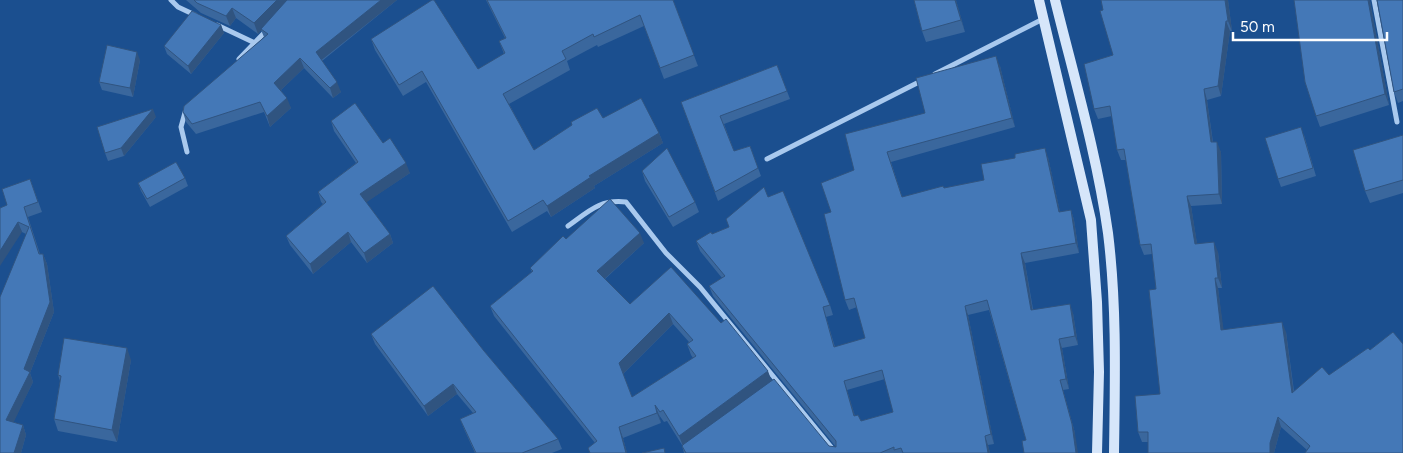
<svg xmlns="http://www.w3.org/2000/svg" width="1403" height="453" font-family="Figtree,sans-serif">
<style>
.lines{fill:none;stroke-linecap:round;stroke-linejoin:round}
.street{stroke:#a9c9ee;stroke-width:5}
.secondary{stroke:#d6e6fa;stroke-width:10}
.wall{fill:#3a679d;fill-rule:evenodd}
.shaded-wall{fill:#305480}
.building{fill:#4478b7;stroke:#305480;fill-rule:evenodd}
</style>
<rect width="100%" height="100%" fill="#1b4f8f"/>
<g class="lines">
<path class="street" d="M171,0L178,7L195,15
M1374,0L1397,122
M217,25L255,43
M239,59L266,31
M935,74L1043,19
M186,109L181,127L187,152
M767,159L921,81
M568,226C589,211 600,199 626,202L666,253L700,287L836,453"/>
<path class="secondary" d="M1039,0L1091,220L1097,302L1099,372L1097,453
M1055,0C1074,77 1097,155 1108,233C1117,306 1115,380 1114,453"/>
</g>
<path class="wall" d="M186,0H397L322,61L341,92L333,98L304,68L281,90L291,108L270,127L264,112L196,134L186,122L183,112L264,37L261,30L258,34L236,18L230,26L201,13Z
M486,0H673L698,66L664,79L644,26L598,47L597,45L567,61L570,70L509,104L534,150L572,125L571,122L603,118L659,133L663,143L594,186L595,188L551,217L547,211L512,232L426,82L403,96L375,50L371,39L478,69L504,54L499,41L505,38Z
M914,0H956L965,32L926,42L922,31Z
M1228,0L1232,31H1230L1221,96L1207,100L1213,142L1221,152L1222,204L1191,206L1197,244L1218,252L1222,288H1218L1223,330L1286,332L1294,391L1329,375L1370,350L1393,332L1307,450L1281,427L1274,453H1148V442H1142L1138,432L1160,394L1156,289L1152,254L1144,255L1140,245L1126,160H1121L1117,150L1112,116L1098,119L1094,109L1113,55L1103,10Z
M1294,0H1370V1L1389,105L1320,127L1316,116Z
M1403,0V101L1398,103L1394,92Z
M221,25L224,33L191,74L167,54L164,46Z
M140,60L133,97L102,90L99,82Z
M777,65L790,99L724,124L734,151L750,146L761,176L718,201L681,102Z
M1000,66L1015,127L891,162L902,197L984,180L1048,157L1060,212L1071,210L1074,220L1079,253L1025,263L1033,309L1073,313L1078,345L1062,348L1069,389L1063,390L1075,433L1026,440L989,310L968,315L994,444L988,445L990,453H684L682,446V445L667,421L664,422L659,415L661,423L623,438L627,453H590L595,443L494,316L490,306L532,272L530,268L566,239L644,243L605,279L630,304L671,267L829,446L836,447L713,296L709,286L722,278L700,251L696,241L729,227L768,197L830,305L833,315L826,317L835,347L865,338L857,307L849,310L845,300L831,212L854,170L925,113ZM673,324L689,342L687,344L691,355L693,358L632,397L623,374ZM885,379L893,412L861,421L855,416L847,390Z
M156,117L124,156L108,161L105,153Z
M331,121L383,143L410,173L366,202L390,234L393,243L367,263L351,242L313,274L290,245L286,236L323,204L321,202L318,192L356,163L334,131Z
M1304,135L1316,176L1281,187L1278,179Z
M1403,135V193L1370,203L1365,191Z
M642,171L695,202L699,212L673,227L645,181Z
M185,178L188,186L150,207L141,191L138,183Z
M30,179L42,212L28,217L40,254H43L47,264L54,312L30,373L33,382L13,422L23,425L26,435L21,453H0L26,234L22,232L7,205Z
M371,334L484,351L558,439L562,449L552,453H475L464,429L460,419L473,413L457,394L428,416L375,344Z
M131,360L117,442L58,431L54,419L60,381L58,375Z"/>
<path class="shaded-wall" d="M277,0H290L258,34L254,23Z
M381,0H397L319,62L316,52Z
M955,0H956L965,32L961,20Z
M1225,0H1228L1232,31L1228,21Z
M1368,0H1370V1L1389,105L1385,94Z
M232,8L236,18L230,26L226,16Z
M1226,21L1230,31L1221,96L1218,86Z
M221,25L224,33L191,74L188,66Z
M137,52L140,60L133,97L130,88Z
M996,56L1000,66L1015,127L1012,118Z
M300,58L304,68L278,93L274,83Z
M337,82L341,92L333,98L330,88Z
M1204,89L1207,100L1214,152L1211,142Z
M287,98L291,108L270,127L267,116Z
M153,109L156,117L124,156L121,148Z
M659,133L663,143L594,186L595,188L551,217L547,206L589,176Z
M1217,142L1221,152L1222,204L1219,194Z
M1045,148L1048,157L1062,221L1059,212Z
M406,163L410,173L364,204L360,194Z
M1187,196L1191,206L1199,255L1195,244Z
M1071,210L1074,220L1079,253L1076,243Z
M18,222L22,232L0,266V251Z
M348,232L351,242L313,274L310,264Z
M640,233L644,243L601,282L597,271Z
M390,234L393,243L367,263L364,253Z
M1214,242L1218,252L1222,288L1218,278Z
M1021,253L1025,263L1034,319L1031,310Z
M43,254L47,264L54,312L30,373L33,382L10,430L6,420L24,369Z
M1215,278L1218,288L1225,340L1221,330Z
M1070,304L1073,313L1078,345L1075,336Z
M965,306L968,315L994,444L991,434Z
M669,313L673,324L623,374L619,363Z
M1282,322L1286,332L1295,403L1292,393Z
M1059,339L1062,348L1069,389L1066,379Z
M127,348L131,360L117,442L112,430Z
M768,371L772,382L683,446L679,436Z
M1060,380L1063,390L1075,433L1078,453H1076Z
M844,381L847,390L858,426L854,416Z
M453,384L457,394L428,416L424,406Z
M655,405L659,415L661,423L657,413Z
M1278,417L1281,427L1274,453H1270V443Z
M23,425L26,435L21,453H14Z
M619,427L623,438L627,453H626Z
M985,436L988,445L990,453H988Z"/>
<path class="building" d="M194,0H277L254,23L232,8L226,16L197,3Z
M287,0H381L316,52L337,82L330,88L300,58L274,83L287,98L267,116L260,102L192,124L183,112L184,106L268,34L261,29Z
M432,0H434L478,69L505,53L499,41L506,38L487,0H673L694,55L660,68L640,15L594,37L593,34L562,51L566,59L503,94L534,150L572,125L571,122L597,108L603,118L641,98L659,133L589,176L591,177L547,206L543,200L508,221L422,71L399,85L371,39Z
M914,0H955L961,20L922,31Z
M1101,0H1225L1228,21H1226L1218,86L1204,89L1211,142H1217L1219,194L1187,196L1195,244L1214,242L1218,278H1215L1221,330L1282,322L1292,393L1322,367L1329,375L1368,348L1370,350L1393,332L1403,344V453H1305L1310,446L1278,417L1270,443V453H1148V432H1138L1135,396L1160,394L1149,290L1156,289L1151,244L1140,245L1124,149L1117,150L1110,106L1094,109L1084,64L1113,55L1100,11L1103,10Z
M1294,0H1368L1385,94L1316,116L1305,82Z
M1377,0H1403V89L1394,92Z
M192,11L221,25L188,66L164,46Z
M107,45L137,52L130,88L99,82Z
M996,56L1012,118L887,152L902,197L943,186L944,188L984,180L981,164L1015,158V154L1045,148L1059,212L1071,210L1076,243L1021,253L1031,310L1070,304L1075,336L1059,339L1066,379L1060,380L1072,424L1076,453H1024L1022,441L1026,440L987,300L965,306L991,434L985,436L988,453H903L901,448L894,450V447L880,453H686L682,446L684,444L774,379L829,446L836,447V441L709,286L725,276L696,241L711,232L712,234L729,227L726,219L764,187L768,197L783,191L830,305L823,307L834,347L865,338L854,298L845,300L824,214L831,212L821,183L854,170L845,134L925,113L916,78ZM882,370L893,412L861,421L858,415L854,416L844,381Z
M777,65L787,91L720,116L734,151L750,146L758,168L715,192L681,102Z
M355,103L383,143L390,138L406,163L360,194L390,234L364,253L348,232L310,264L286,236L326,202L318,192L358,162L331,121Z
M153,109L121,148L105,153L97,127Z
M1301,127L1313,168L1278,179L1265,138Z
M1403,135V180L1365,191L1353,150Z
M667,148L695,202L669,217L642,171Z
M176,162L185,178L147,199L138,183Z
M30,179L38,202L24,207L39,254H43L50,302L24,369L30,372L6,420L23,425L14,453H0V297L29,227L18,222L0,251V208L7,205L2,189Z
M610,199L640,233L597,271L630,304L671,267L721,323L726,319L768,371L679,436L663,410L660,412L655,405L657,413L619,427L626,453H590L588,448L597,441L490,306L533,271L530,268L563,236L566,239ZM669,313L693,340L687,344L696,356L632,397L619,363Z
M433,286L484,351L558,439L522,453H476L460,419L476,412L453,384L424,406L371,334Z
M64,338L127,348L112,430L54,419L61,376L58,375Z
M664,448L665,453H642Z"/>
<path d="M1233 32v8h154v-8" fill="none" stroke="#ffffff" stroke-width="2.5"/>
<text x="1240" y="32" font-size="15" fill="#ffffff" stroke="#1b4f8f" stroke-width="4" paint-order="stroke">50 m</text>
</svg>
